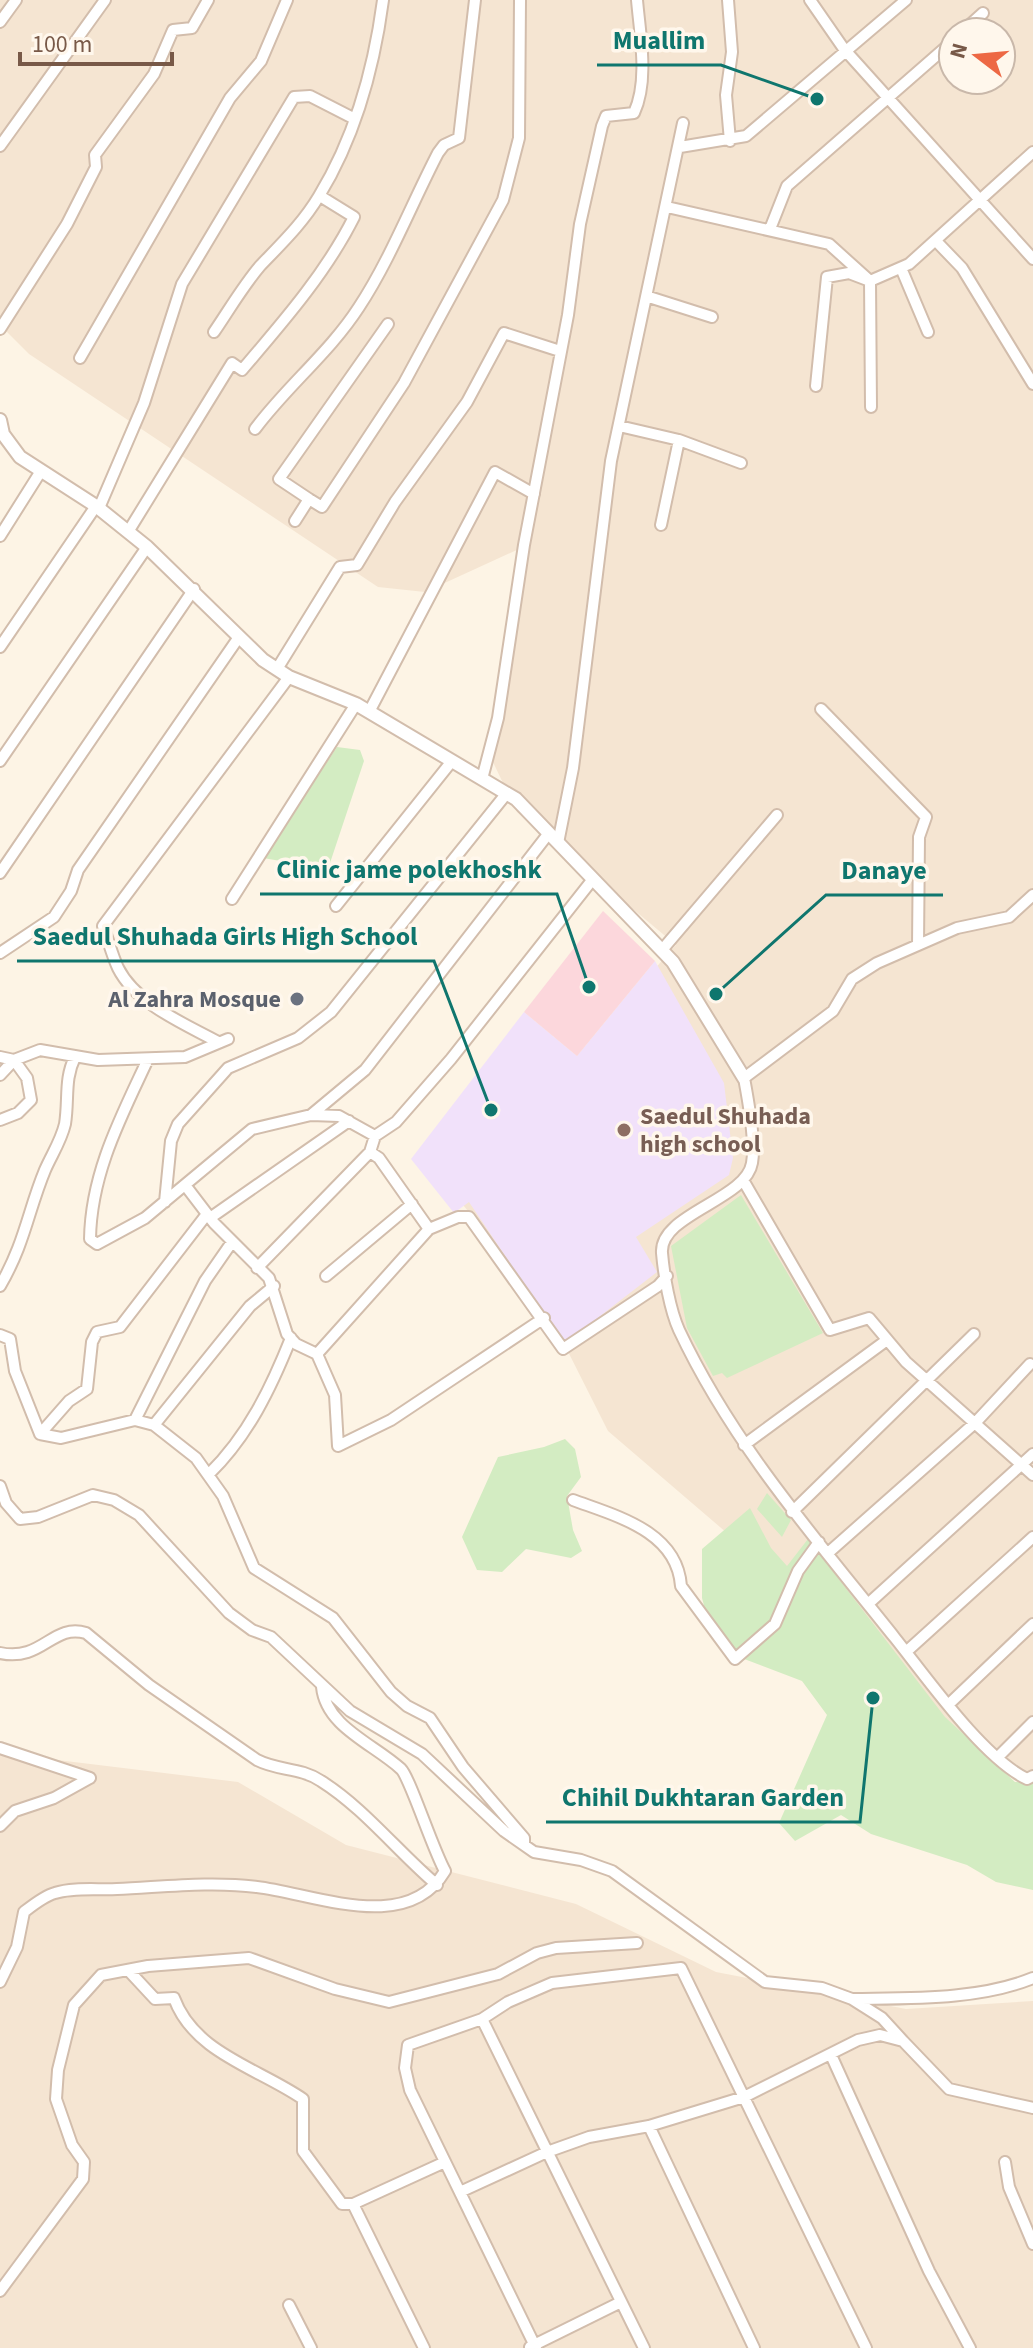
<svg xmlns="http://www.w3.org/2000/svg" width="1033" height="2348" font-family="'Source Sans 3',sans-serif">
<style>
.residential{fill:#f5e5d2;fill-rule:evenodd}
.education{fill:#f1e1fa}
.medical{fill:#fcd7dc}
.green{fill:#d3ecc2}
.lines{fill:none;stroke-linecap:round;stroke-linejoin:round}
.minor-casing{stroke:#d2bdac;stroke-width:14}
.tertiary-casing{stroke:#d2bdac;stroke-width:16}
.minor{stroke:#fff;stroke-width:10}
.tertiary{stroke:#fff;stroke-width:12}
.worship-dot{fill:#6b7280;stroke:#fff7ec;stroke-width:3}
.education-dot{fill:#8d6e63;stroke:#fff7ec;stroke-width:3}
.labels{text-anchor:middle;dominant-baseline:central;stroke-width:7;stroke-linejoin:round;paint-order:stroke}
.worship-label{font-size:24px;font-weight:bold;fill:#5b616d;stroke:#fff7ec;text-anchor:end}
.education-label{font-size:24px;font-weight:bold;fill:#785e54;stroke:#fff7ec;text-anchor:start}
.leader{fill:none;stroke:#0f766e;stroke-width:3}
.callout-dot{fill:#0f766e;stroke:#fff7ec;stroke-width:3}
.callout-label{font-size:26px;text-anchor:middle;font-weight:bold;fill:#0f766e;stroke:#fff7ec;stroke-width:7;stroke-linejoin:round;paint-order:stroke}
</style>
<rect width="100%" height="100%" fill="#fdf4e5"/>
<path class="residential" d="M0,0H1033V1774L1001,1768L608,1431L545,1306L459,1200L577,1056L676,945L517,812L491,758L519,549L425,592L378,587L29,354L0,325ZM953,32H1001V80H953Z
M0,1753L238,1782L346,1845L576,1904L716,1972L906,2009L1033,2001V2348H0Z"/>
<path class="education" d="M655,961L724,1083L733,1158L729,1175L636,1237L657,1272L564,1344L469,1202L454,1213L411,1159L524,1012L577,1056Z"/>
<path class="medical" d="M603,911L655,961L577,1056L524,1012Z"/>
<path class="green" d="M337,747L360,750L364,761L328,869L263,858Z
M741,1195L823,1333L727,1378L722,1373L713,1376L687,1328L671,1246Z
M565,1439L575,1449L581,1477L567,1496L573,1530L582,1551L571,1558L526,1549L502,1572L477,1570L462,1537L498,1457L544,1447Z
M767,1493L791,1520L782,1537L757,1509Z
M750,1508L771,1548L787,1566L808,1539L945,1717L1015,1782H1033V1890L996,1882L967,1865L871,1834L841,1815L795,1841L779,1823L827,1715L802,1681L739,1657L707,1617L702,1598V1549Z"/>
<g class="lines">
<g class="minor-casing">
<path id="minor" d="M728,0L732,52L726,95L730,141
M810,0L844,49L1033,259
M0,22L16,0
M962,32L983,13
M0,146L105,0
M680,147L746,136L906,0
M667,207L829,244L870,281L871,407
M770,229L787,186L953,41
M936,241L962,268L1033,384
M901,268L928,332
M649,297L712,317
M0,329L67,224L96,167L95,155L154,74L173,30L192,28L208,0
M214,332C229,310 243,286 260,266C281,244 303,223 319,196C355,137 374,68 383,0
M80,358L230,98L261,61L287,0
M816,386L827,277L849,273L870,281L909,264L1033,152
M619,426L679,440L741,463
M255,429C287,386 330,352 359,307C390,260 412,203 438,153L444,145L459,138L475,0
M309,499L279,479L388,324
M99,508L144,403L182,284L294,97L310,96L353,118
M295,521L309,499L322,507L404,383L503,200L519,138L520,0
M661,525L679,440
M128,532L232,363L242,370C283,322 326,273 354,217L320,196
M0,536L41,471
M0,647L96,506
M277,669L340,567L357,565L395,502L467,402L504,333L560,351
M821,709L926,817L919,837L918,945
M369,712L495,472L534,494
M0,761L147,547
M482,779L498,718L524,545L568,315L580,224L602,126L606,116L634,113C649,81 640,35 637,0
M558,843L573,768L611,461L683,123
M0,873L194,589
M1033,895L1009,917L957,928L877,963L852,979L833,1011L744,1078C748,1099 756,1142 752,1163C746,1200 659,1214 662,1253C664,1276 670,1310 679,1330C733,1445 817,1540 895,1638C927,1678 983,1758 1027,1779L1033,1776
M232,899L356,704
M336,906L452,761
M662,950L777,815
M0,953L54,917L71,891L78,870L239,637
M218,1042C185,1024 136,1004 118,968C112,955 108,939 103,926L289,677
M0,1057L14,1060L27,1078L31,1100L18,1113L0,1120
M148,1059C121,1117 91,1173 90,1239L97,1244L145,1218L252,1129L311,1115L339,1116L375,1136L396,1122L451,1059L593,879
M0,1075L14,1060L40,1050L98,1060L185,1057L228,1039
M311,1115L365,1070L549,833
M375,1136L370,1152L379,1158L429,1229L458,1217H469L563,1349L658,1286L667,1276
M743,1180L830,1330L869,1318L906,1362L1033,1475
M185,1185L214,1223L269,1278L287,1334L296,1344L317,1354L335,1395L338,1446L391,1420L544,1318
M165,1202L171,1141L178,1124L228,1068L298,1038L331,1012L507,793
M210,1218L349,1121
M257,1268L370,1152
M326,1276L412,1204
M0,1286C25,1243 28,1211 45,1170C52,1154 61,1141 65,1124C69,1099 64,1079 75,1057
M0,1335L10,1339L15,1371L40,1434L61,1438L135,1420L154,1425L196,1458L223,1496L254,1568L333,1618L391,1692L407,1706L430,1718L463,1767L524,1838V1845
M317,1354L429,1229
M135,1420L205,1281L232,1242
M154,1425L250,1306L274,1286
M40,1434L69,1401L87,1389L92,1342L97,1332L120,1327L207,1214
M744,1445L887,1340
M209,1474C248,1436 271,1388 291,1338
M0,1486L6,1503L20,1519L38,1517L93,1495L114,1500L139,1515L229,1613L252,1630L271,1637L350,1711L422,1754L504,1831L534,1852L581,1860L612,1871L765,1982L822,1988L852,1999L882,2018L903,2041
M573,1500C616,1516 677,1531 681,1586L735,1659L775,1624L798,1571L819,1542
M792,1512L974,1334
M828,1553L976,1422L1030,1364
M868,1604L1033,1454
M906,1652L1033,1537
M0,1653C43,1662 52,1623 86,1633L149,1685L257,1760C278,1771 300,1767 321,1781C364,1808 398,1852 437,1885
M948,1705L1033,1624
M0,1748L90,1778
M998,1757L1033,1722
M0,1826L15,1811L54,1798L90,1778
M129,1971L155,1999L174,1998C194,2053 258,2068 303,2099V2151L342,2204H353L445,2162
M0,1982L17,1947L24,1912C33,1905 44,1896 55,1893C73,1887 98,1890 117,1889C163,1887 211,1881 257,1887C315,1894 407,1935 445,1871C433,1850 410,1778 401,1769C374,1744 326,1727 322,1687
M854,1999C911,1998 979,2000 1033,1978
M482,2019L644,2348
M831,2055L929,2271L970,2348
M649,2126L754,2348
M1005,2162L1009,2187L1033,2244
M460,2192L547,2152L589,2137L649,2126L744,2097L858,2040L880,2035L903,2041L949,2089L1033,2108
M353,2204L424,2348
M0,2291L83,2179L84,2162L72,2145L56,2099L58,2070L74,2005L101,1975L148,1966L249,1958L335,1989L389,2002L498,1974L537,1953L556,1948L637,1943
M289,2305L311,2348
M530,2347L621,2302
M536,2348L410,2090L405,2068L408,2045L482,2019L508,2002L552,1983L681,1968L866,2348"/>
</g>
<g class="tertiary-casing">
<path id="tertiary" d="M0,420L3,434L20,457L96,506L147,547L263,660L289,677L356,704L516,799L673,962L744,1078"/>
</g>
<use href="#minor" class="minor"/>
<use href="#tertiary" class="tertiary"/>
</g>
<circle class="worship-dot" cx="297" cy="999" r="8"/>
<circle class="education-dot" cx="624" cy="1130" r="8"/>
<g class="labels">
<g class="worship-label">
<text x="281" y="999">Al Zahra Mosque</text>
</g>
<g class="education-label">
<text x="640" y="1116">Saedul Shuhada<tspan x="640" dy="28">high school</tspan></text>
</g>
</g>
<path class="leader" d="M817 99L721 65H597M589 987L557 894H260M716 994L826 895H943M491 1110L434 961H17M873 1698L860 1822H546"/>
<g class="callout-dot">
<circle cx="817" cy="99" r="8"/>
<circle cx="589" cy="987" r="8"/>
<circle cx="716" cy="994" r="8"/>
<circle cx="491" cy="1110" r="8"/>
<circle cx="873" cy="1698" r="8"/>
</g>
<g class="callout-label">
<text x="659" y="49">Muallim</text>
<text x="409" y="878">Clinic jame polekhoshk</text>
<text x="884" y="879">Danaye</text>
<text x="225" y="945">Saedul Shuhada Girls High School</text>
<text x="703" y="1806">Chihil Dukhtaran Garden</text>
</g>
<g transform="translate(977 56) rotate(286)"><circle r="38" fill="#fff7ec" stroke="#c9b8aa" stroke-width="2"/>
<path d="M0-6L14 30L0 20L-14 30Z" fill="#ed6844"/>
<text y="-12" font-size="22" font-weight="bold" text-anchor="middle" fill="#785948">N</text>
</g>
<path d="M20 52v12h152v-12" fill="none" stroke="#785948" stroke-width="4"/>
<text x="32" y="52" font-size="24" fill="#785948" stroke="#fff7ec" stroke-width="6" paint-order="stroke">100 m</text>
</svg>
